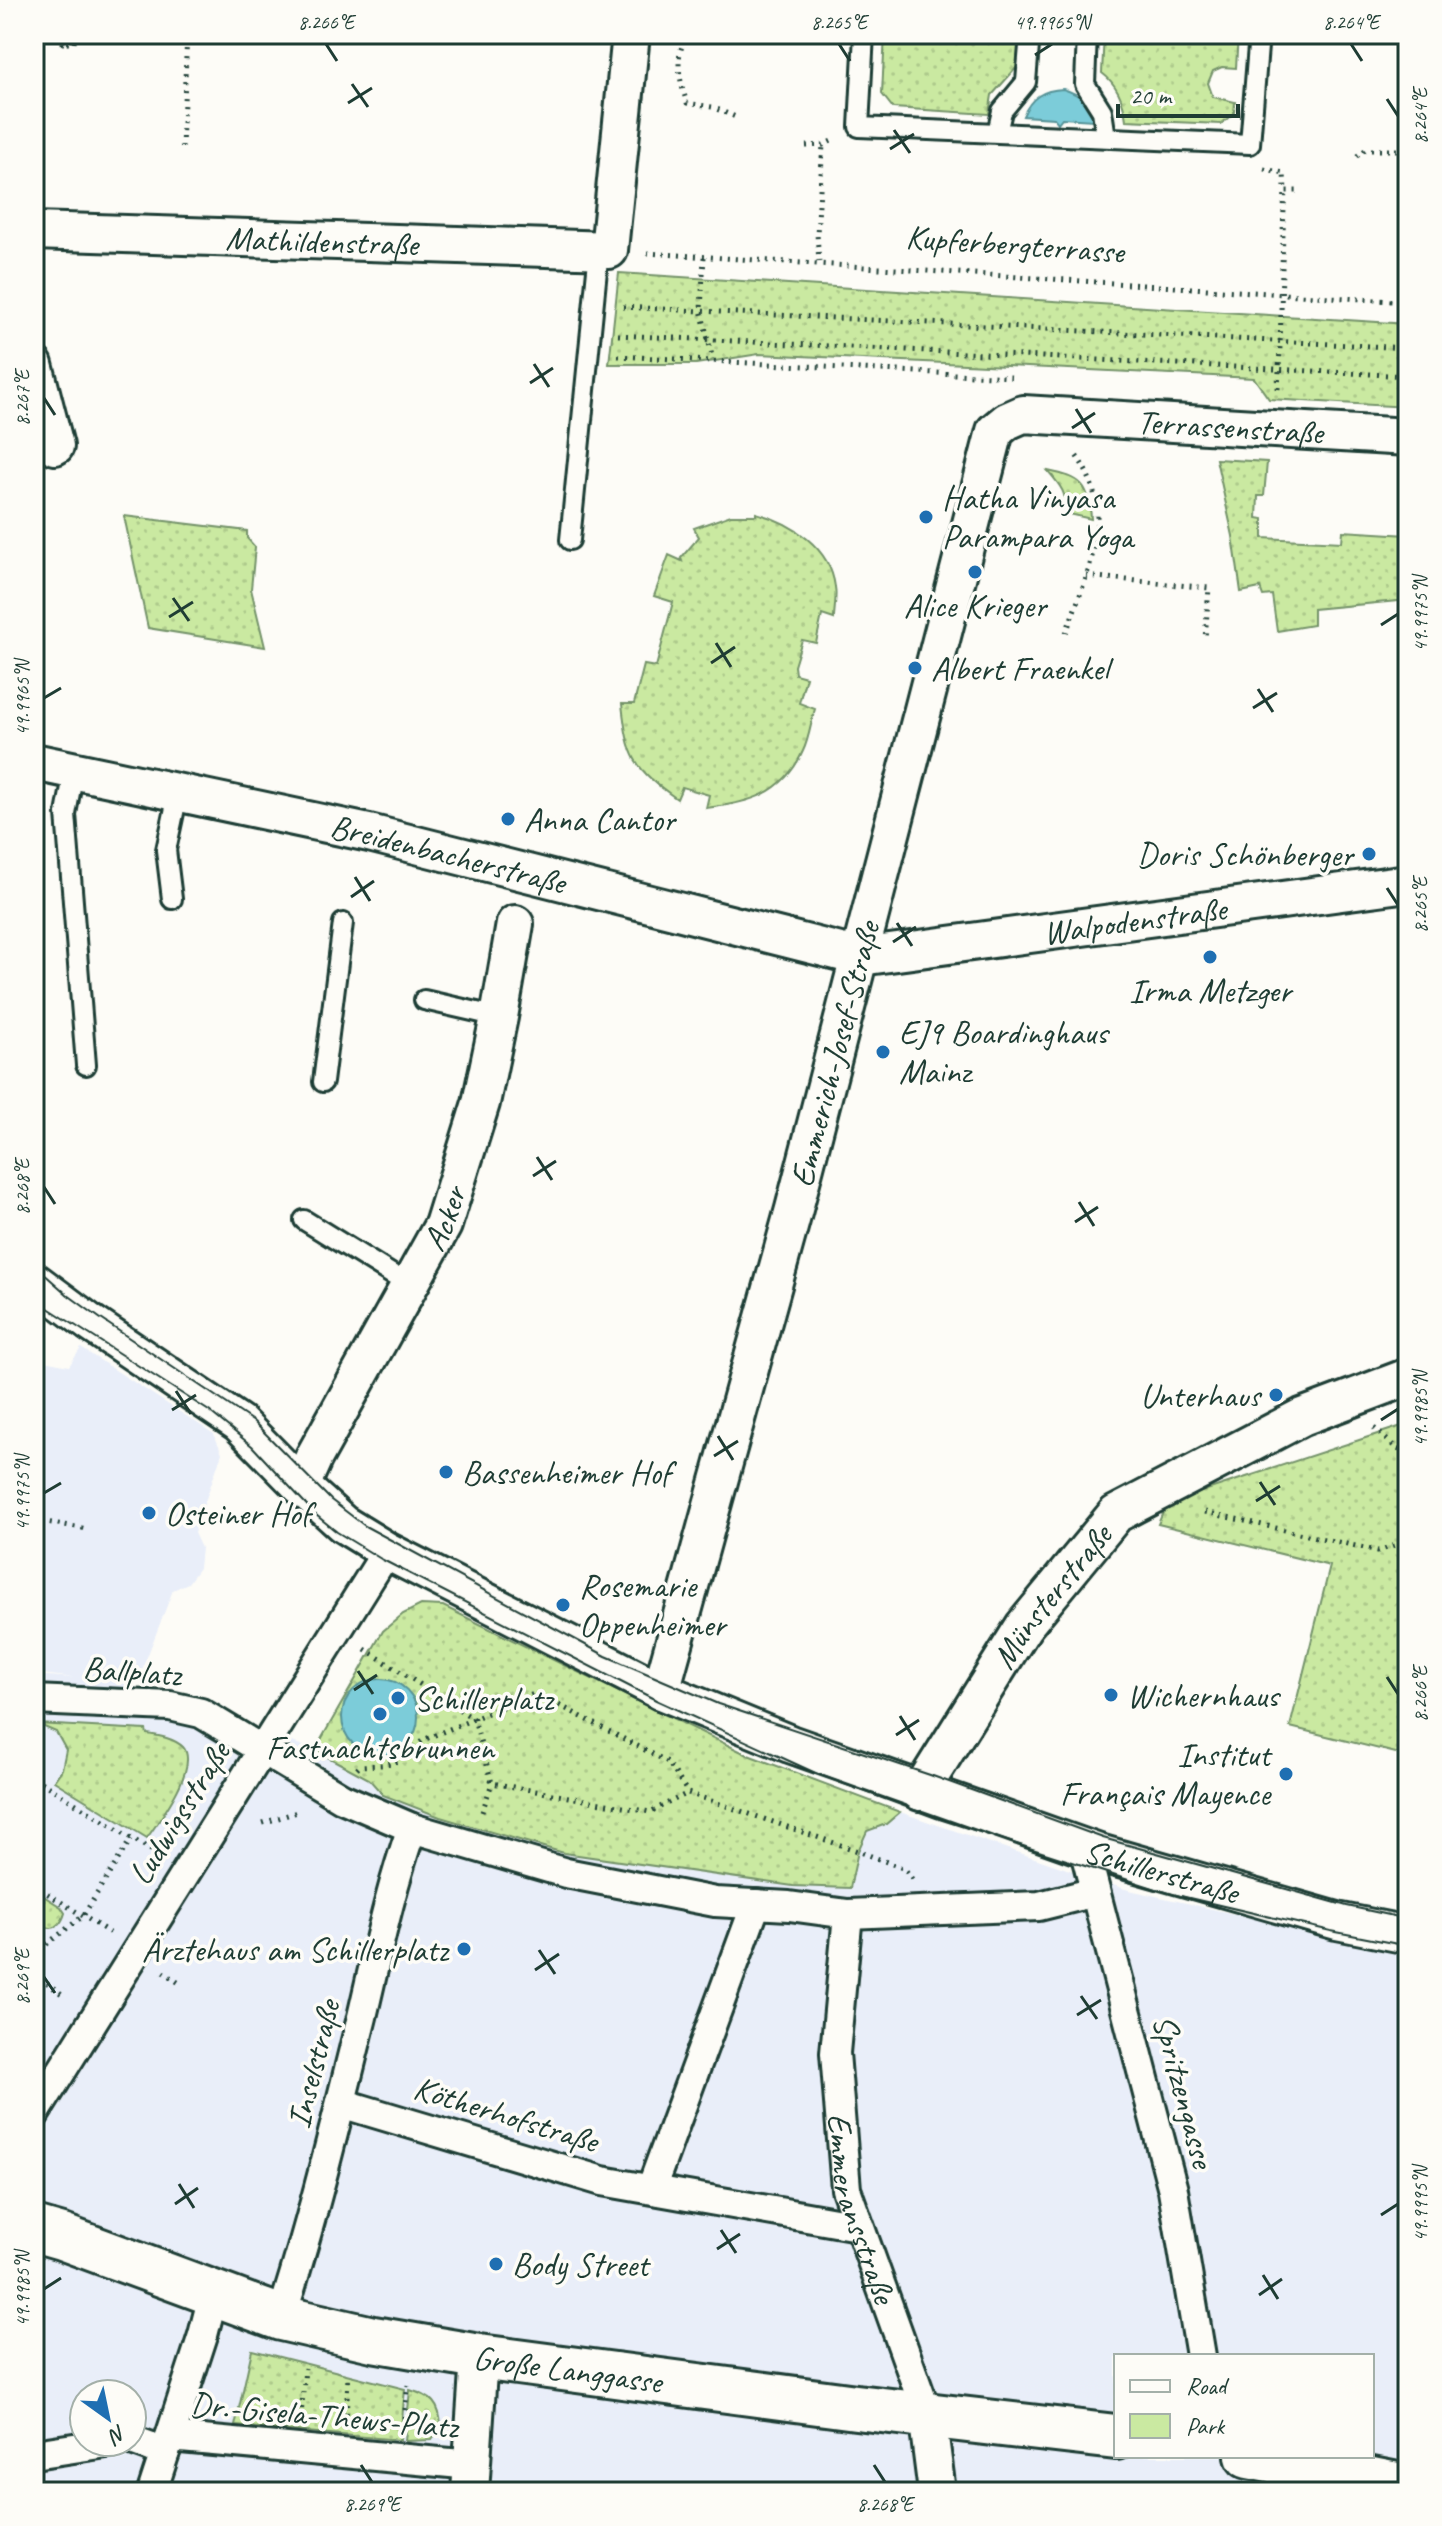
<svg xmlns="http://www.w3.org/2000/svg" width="1442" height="2526" font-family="Caveat,sans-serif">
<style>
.built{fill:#e9eef9;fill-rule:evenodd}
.green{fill:url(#green-dots);stroke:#74936a;stroke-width:2;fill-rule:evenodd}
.water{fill:#7cccd9;stroke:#579397;stroke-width:2}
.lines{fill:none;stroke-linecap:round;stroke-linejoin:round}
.service-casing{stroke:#1f3d34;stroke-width:24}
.pedestrian-casing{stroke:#1f3d34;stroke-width:34}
.minor-casing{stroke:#1f3d34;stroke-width:42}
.tertiary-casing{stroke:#1f3d34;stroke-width:50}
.path{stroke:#1f3d34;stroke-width:5;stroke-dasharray:2 6;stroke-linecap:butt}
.service{stroke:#fdfcf7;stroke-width:18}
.pedestrian{stroke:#fdfcf7;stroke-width:28}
.minor{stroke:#fdfcf7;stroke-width:36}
.tertiary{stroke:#fdfcf7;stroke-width:44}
.tram{stroke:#1f3d34;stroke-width:2}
.ticks{fill:none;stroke:#1f3d34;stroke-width:3}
.poi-dot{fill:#1f6fb2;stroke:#fdfcf7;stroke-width:3}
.labels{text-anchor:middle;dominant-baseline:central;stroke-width:7;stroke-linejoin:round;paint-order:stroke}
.street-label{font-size:34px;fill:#1f3d34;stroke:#fdfcf7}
.poi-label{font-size:34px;fill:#1f3d34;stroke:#fdfcf7;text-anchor:start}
.neatline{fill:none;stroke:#1f3d34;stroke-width:3}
.ticks-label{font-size:20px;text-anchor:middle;fill:#1f3d34}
</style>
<defs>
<pattern id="green-dots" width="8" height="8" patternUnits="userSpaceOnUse" patternTransform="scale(2)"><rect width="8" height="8" fill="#cae9a1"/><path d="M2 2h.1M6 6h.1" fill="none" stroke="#adc98b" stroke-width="1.8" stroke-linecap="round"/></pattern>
</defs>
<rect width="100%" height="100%" fill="#fdfcf7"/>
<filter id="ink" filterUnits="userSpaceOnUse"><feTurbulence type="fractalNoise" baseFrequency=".0125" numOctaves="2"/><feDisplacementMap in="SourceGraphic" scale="16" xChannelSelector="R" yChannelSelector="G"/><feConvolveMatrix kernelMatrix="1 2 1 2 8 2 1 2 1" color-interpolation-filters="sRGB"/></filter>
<g filter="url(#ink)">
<path class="built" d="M81,1348L214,1434L222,1453L194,1533L201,1548L199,1568L188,1583L173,1590L142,1670L123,1683L315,1750L369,1779L383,1795L418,1809L564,1853L793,1886L858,1851L867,1831L886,1824L900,1812L1125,1889L1408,1954V2492H34V1675L75,1678L34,1673V1359L69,1366ZM1116,2356H1372V2456H1116ZM84,2394H132V2442H84Z"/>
<path class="green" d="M885,34H1019L1017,67L992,95L989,114L893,108L882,94Z
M1104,34H1238L1236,68L1222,67L1213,71L1208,83L1213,97L1235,102L1234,113L1221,124L1126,120C1124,102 1117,84 1102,73Z
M619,273L1408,324V407L1269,399L1254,378L759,354L696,364H609Z
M1216,459L1267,462L1264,496H1258L1257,518L1263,519V538L1342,542L1343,531L1408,535V600L1313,609V625L1277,631L1272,595L1263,596L1260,588L1241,592L1233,536Z
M1048,471C1082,478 1089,484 1091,519L1065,513C1068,494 1060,485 1048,471Z
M756,513C792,523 830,547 835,587C837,597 834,609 834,619L822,615L816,643L802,640L794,666L795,674L806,677L799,703L815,709C811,722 809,739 803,751C783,795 749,803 706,808L709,795L682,787L677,799C633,768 628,757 622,704H634L644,665L656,667L673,602L654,596L669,555L682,561L681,558L699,537L694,528L731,515H756Z
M124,516L247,531V538L255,547L251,589L265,647L148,628Z
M1408,1424V1756L1290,1727L1330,1566L1158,1524L1167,1503Z
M421,1605L443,1606L748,1755L900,1812L886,1824L867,1831L858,1851L850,1888L793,1886L564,1853L440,1817L383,1795L369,1779L315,1750L383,1631L403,1614ZM378,1679C398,1680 408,1688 417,1705L343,1722C343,1697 358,1691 378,1679Z
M37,1724L146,1730L147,1734C159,1736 174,1738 183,1747C200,1766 159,1821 147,1838L54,1781L62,1769L66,1750L56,1732Z
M34,1890L61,1907L65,1913C59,1933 46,1931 34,1918Z
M252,2350L405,2389L400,2440L235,2426Z
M410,2390C431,2396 440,2403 441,2427L432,2440L405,2441Z"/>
<path class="water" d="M1063,89C1079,94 1090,102 1093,120L1062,118L1058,123L1054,118L1023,116C1031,97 1043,90 1063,89Z
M342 1717a38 38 0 1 1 76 0a38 38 0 1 1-76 0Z"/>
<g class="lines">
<g class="service-casing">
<path id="service" d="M864,34L859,127L1250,144L1259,34
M1087,34L1085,84L1102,111L1106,137
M997,133L1002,111L1026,82L1030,34
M570,540L599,250
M74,771L66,814L86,1065
M172,899L166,850L178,794
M424,1000L499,1017
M323,1082L343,923
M304,1220L409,1285"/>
</g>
<g class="pedestrian-casing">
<g id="pedestrian">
<path d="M34,1700L170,1706L201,1713L342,1798L412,1828L566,1873L715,1902L789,1906L848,1914L1039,1906L1095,1892"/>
<path d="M1084,1848L1173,2190L1201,2356"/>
<path id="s1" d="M848,1914L835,2053L846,2189L927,2414"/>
<path d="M341,2103L602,2181L858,2226"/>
<path d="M34,2115L387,1551"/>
<path d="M651,2189L756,1904"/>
<path d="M281,2318C313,2219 337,2117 362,2017C377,1953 390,1889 412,1828"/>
<path d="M170,2437L472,2465"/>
<path d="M132,2440L165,2452"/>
<path d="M34,2454L113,2442"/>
<path d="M152,2492L203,2335L214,2292"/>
</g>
</g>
<g class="minor-casing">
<g id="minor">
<path id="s2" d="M34,231L609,250L631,34"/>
<path d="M34,365L55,446"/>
<path id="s3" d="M34,762L369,833L860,957L1408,883"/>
<path id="s4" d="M34,1281L89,1322L239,1423L301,1486L343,1524L387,1551L661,1691L790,1744L1099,1853L1337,1921L1408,1935"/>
<path id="s5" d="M301,1486L314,1457L443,1225L481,1103L499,1017L515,924"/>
<path id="s6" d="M661,1691L794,1209L995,431L1007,421L1023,414L1408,437"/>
<path id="s7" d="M920,1792L1024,1626L1116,1514L1302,1417L1408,1377"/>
<path d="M927,2414L937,2492"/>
<path d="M470,2492L479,2357"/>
</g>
</g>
<g class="tertiary-casing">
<g id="tertiary">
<path id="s8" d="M34,2229L62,2237L281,2318L373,2339L479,2357L856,2407L1116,2437"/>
<path d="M1248,2456L1408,2487"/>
</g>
</g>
<path class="path" d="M64,34L63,43H67
M83,34L114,36
M690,34C672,52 680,82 687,103L712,107L738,118
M156,39L187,41
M67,43L74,44L75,34
M806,146L823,145L836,139
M182,147L187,34
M1357,156L1365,150H1408
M1264,169L1284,173L1285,191H1302
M647,253L1408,302
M704,257L701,310L713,360
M819,262L817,234L823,145
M623,307L1408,348
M618,335L1408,376
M618,356L1011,377
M1278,389C1282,323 1281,257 1285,191
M1086,576L1209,588L1205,639
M1066,633C1087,574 1119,511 1075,454
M1374,1428L1397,1449L1408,1453
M1205,1512L1378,1551L1408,1541
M34,1520L88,1529
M365,1649L474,1719L492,1783L650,1812L688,1793
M357,1769L360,1766L382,1765L399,1761L423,1740L536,1693L668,1762L688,1793L858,1851L905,1869L912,1879
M34,1778L154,1852
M482,1812L492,1783
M263,1823L300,1811
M34,1885L110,1933
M34,1954L83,1916L131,1839
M163,1972L182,1985
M34,1973L63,1995
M301,2417L305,2368
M346,2422L348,2376
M403,2426L408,2385"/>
<use href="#service" class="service"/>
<use href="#pedestrian" class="pedestrian"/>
<use href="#minor" class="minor"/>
<use href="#tertiary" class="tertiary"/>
<path class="tram" d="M34,1265L68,1295L101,1319L254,1422L331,1500L365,1526L606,1656L718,1704L930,1775L1103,1838L1347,1906L1408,1919
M34,1299L209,1411L252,1446L316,1515L337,1532L381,1559L656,1700L820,1775L936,1818L1172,1894L1331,1931L1408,1946"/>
</g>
</g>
<path class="ticks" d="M326,44L337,61M839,44L850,61M1351,44L1362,61M1035,55L1052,44M352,84L368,107M1387,99L1398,116M348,103L372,88M894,130L910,153M890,149L914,134M534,364L549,387M530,383L553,368M44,398L55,415M1076,409L1091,433M1072,428L1095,413M173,598L189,621M169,617L193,602M1381,625L1398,614M716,643L731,667M711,663L735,647M1258,689L1273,712M44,698L61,688M1253,708L1277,693M355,877L370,901M1387,888L1398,905M351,897L374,881M897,923L912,946M893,942L916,927M537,1157L552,1180M533,1176L556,1161M44,1187L55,1204M1079,1202L1094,1226M1075,1222L1098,1207M176,1391L191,1414M172,1410L196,1395M1381,1420L1398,1409M718,1436L733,1460M714,1456L738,1441M1260,1482L1275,1505M44,1493L61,1483M1256,1501L1280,1486M358,1671L373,1694M1387,1677L1398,1694M354,1690L377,1675M900,1716L915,1740M896,1735L919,1720M539,1950L555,1974M535,1970L559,1954M44,1977L55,1993M1081,1996L1097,2019M1077,2015L1101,2000M179,2184L194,2208M175,2204L198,2188M1381,2215L1398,2204M721,2230L736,2253M717,2249L740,2234M1263,2275L1278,2299M44,2289L61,2278M1259,2295L1282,2279M361,2465L372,2482M874,2465L885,2482"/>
<g class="poi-dot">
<circle cx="926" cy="517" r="8"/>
<circle cx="975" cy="572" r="8"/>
<circle cx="915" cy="668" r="8"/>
<circle cx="508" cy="819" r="8"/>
<circle cx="1369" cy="854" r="8"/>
<circle cx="1210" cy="957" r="8"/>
<circle cx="883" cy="1052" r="8"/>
<circle cx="1276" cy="1395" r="8"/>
<circle cx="446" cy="1472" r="8"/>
<circle cx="149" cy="1513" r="8"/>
<circle cx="563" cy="1605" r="8"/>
<circle cx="1111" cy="1695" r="8"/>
<circle cx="398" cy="1698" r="8"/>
<circle cx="380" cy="1714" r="8"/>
<circle cx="1286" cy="1774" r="8"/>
<circle cx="464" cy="1949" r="8"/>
<circle cx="496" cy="2264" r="8"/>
</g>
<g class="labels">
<g class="street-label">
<text stroke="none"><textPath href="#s2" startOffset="288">Mathildenstraße</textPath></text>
<text transform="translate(1015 244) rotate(4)">Kupferbergterrasse</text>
<text stroke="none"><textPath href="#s6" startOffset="1544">Terrassenstraße</textPath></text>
<text stroke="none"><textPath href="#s3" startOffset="424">Breidenbacherstraße</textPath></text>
<text stroke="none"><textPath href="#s3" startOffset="1126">Walpodenstraße</textPath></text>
<text stroke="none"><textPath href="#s6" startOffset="660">Emmerich-Josef-Straße</textPath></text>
<text stroke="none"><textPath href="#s5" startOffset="304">Acker</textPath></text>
<text stroke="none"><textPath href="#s7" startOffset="236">Münsterstraße</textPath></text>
<text transform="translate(132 1671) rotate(4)">Ballplatz</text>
<text transform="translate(179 1813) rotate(-58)">Ludwigsstraße</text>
<text stroke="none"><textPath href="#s4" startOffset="1286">Schillerstraße</textPath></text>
<text transform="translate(313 2064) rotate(-76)">Inselstraße</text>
<text transform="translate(1184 2091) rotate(75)">Spritzengasse</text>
<text transform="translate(506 2114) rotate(17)">Kötherhofstraße</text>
<text stroke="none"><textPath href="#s1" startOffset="298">Emmeransstraße</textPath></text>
<text stroke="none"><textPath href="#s8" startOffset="554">Große Langgasse</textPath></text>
<text transform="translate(324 2415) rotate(5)">Dr.-Gisela-Thews-Platz</text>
</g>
<g class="poi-label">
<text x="942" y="497">Hatha Vinyasa<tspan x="942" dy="39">Parampara Yoga</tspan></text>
<text x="975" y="605" text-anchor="middle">Alice Krieger</text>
<text x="931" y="668">Albert Fraenkel</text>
<text x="524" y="819">Anna Cantor</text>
<text x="1353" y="854" text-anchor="end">Doris Schönberger</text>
<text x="1210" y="990" text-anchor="middle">Irma Metzger</text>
<text x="899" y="1032">EJ9 Boardinghaus<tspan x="899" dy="39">Mainz</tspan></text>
<text x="1260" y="1395" text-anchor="end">Unterhaus</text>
<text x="462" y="1472">Bassenheimer Hof</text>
<text x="165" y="1513">Osteiner Hof</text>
<text x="579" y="1585">Rosemarie<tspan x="579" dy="39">Oppenheimer</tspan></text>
<text x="1127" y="1695">Wichernhaus</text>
<text x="414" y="1698">Schillerplatz</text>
<text x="380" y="1747" text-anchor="middle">Fastnachtsbrunnen</text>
<text x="1270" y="1754" text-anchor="end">Institut<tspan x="1270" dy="39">Français Mayence</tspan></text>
<text x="448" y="1949" text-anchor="end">Ärztehaus am Schillerplatz</text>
<text x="512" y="2264">Body Street</text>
</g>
</g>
<rect width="1442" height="2526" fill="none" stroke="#fdfcf7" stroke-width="88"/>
<rect x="1114" y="2354" width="260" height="104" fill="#fdfcf7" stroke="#a4b0a9" stroke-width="2"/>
<rect x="1130" y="2380" width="40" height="12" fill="#fdfcf7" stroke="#a4b0a9" stroke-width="2"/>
<text x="1186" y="2394" font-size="24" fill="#1f3d34">Road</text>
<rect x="1130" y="2414" width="40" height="24" fill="#cae9a1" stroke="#a4b0a9" stroke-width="2"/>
<text x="1186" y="2434" font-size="24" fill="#1f3d34">Park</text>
<g transform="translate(108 2418) rotate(147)"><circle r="38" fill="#fdfcf7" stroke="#a4b0a9" stroke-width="2"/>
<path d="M0-6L14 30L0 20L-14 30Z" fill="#1f6fb2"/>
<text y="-12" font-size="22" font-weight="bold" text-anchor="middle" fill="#1f3d34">N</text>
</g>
<path d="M1118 104v12h120v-12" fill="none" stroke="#1f3d34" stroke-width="4"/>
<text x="1130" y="104" font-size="24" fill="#1f3d34" stroke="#fdfcf7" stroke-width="6" paint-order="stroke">20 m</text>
<rect x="44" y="44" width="1354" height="2438" class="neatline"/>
<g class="ticks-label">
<text x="326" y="29">8.266°E</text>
<text x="839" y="29">8.265°E</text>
<text x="1052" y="29">49.9965°N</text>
<text x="1351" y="29">8.264°E</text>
<text transform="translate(1420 116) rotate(-90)" y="7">8.264°E</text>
<text transform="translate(22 398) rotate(-90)" y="7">8.267°E</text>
<text transform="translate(1420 614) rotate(-90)" y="7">49.9975°N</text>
<text transform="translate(22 698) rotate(-90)" y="7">49.9965°N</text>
<text transform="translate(1420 905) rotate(-90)" y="7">8.265°E</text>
<text transform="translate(22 1187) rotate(-90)" y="7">8.268°E</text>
<text transform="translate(1420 1409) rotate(-90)" y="7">49.9985°N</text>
<text transform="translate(22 1493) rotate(-90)" y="7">49.9975°N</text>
<text transform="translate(1420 1694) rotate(-90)" y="7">8.266°E</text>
<text transform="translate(22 1977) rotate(-90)" y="7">8.269°E</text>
<text transform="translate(1420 2204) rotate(-90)" y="7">49.9995°N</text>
<text transform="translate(22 2289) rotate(-90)" y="7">49.9985°N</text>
<text x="372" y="2511">8.269°E</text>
<text x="885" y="2511">8.268°E</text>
</g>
</svg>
